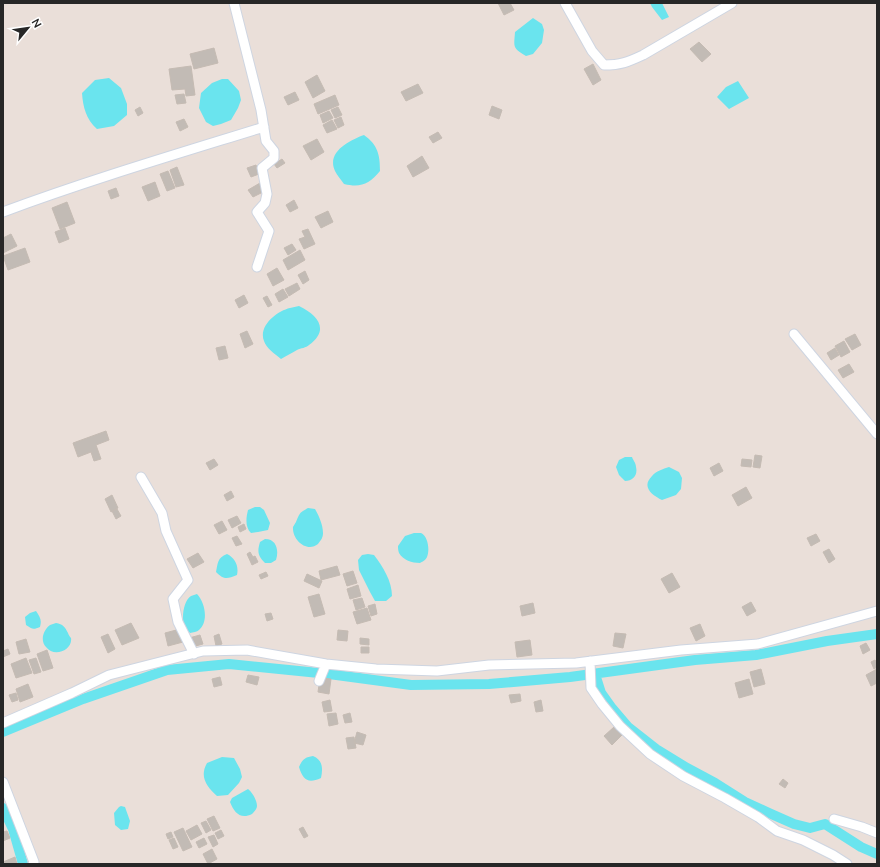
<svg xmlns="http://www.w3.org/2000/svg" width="880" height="867" font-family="'Nunito Sans',sans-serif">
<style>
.water{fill:#6ae4ee}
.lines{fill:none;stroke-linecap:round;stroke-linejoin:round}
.canal{stroke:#6ae4ee;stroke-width:10}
.building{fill:#c2bbb5;stroke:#c5bbb3}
.minor-casing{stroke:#ced5e1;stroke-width:11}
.minor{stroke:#fff;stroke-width:9}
</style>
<rect width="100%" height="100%" fill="#eadfd9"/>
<path class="water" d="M650,3H662L669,17L662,20L652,7Z
M533,18L542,24L544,30L542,43L533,54L526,56C512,48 514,47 515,32Z
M109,78L121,88L127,104V115L114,126L97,129C86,119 83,107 82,93L95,80Z
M222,79H228L239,91L241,100L238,108L231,120L221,124L213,126L206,122L199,108L201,93L212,83Z
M738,81L749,98L729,109L717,97L726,87Z
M364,135C378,145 380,155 380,171C369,184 361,188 344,184C341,180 337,175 335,171C326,152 350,140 364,135Z
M299,306C318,315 330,330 309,345C306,348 301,348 297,350C292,353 286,356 281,359C275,354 266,348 264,341C258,326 277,311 290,308C293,307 296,307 299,306Z
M625,457H632C633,460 636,463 636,467C638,475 633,481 625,481L619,475L616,467L619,460Z
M669,467L679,472L682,478L681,489L676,495L662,500C652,495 641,487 652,476C656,471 663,469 669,467Z
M255,507H260L264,510L270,523L268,530L258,532L251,533C245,527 246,518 248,510Z
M308,508L315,509C319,516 323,525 323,533C323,538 321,540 318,544C307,553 292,540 293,527C293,527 296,522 296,522C300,513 299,513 308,508Z
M414,533C416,533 420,533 421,533C428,536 430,550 427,557C426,560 422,562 420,563C412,563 403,560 399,553C398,550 398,548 398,546L405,536Z
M265,539C277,539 279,551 276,560L271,563H265C258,556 257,552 260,542Z
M227,554C235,558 239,566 237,575C227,579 224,580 216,572C218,563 217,558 227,554Z
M368,554L374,555C383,567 392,581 392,596L386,601H375L370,592L359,570L358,560L362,555Z
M197,594C205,602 209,622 199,630C197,632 193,632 190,633C190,633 185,628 185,628C181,620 183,601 191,596C193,595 195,595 197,594Z
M36,611C40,617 42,620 40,627C33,630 32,629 26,625L25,617L30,613Z
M56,623C63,624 65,627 68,633C68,634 70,637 71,638C73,650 54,658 46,647C40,641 43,630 50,625C52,624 54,624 56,623Z
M313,756C323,760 323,769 321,778C308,784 303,780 299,767C302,760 305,757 313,756Z
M222,757L234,758L240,769L242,777L239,783L228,795L217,796C207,787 199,777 207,763Z
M248,789C252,792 257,800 257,806C257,809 254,812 252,814C240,820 234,812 230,802L232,798Z
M121,806L125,807L130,821L128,829L121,830L115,825L114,813L119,807Z"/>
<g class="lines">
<path class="canal" d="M595,674L601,693L611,707L628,727L656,749L687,768L715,783L745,802L769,813L794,824L810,828L825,824L861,847L877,854
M3,732L83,699L167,670L229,664L329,674L411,685L489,684L570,677L695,660L756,655L827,641L877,634
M3,808L13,829L23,864"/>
</g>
<path class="building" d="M498,3H510L514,10L504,15Z
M699,42L711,54L702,62L690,49Z
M214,48L218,63L194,69L190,54Z
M593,64L601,80L593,85L584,69Z
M191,66L195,95L186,96L185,89L172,90L169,69Z
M317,75L325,91L313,98L305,82Z
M418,84L423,93L406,101L401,92Z
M295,92L299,100L288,105L284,97Z
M184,94L186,103L177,104L175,95Z
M335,95L339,105L318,114L314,104Z
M492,106L502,110L499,119L489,115Z
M140,107L143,113L138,116L135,110Z
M338,107L342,115L335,118L331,110Z
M329,111L333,118L323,123L320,115Z
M341,117L344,125L338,128L334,120Z
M184,119L188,127L180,131L176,122Z
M332,120L337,129L327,133L323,125Z
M438,132L442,138L433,143L429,137Z
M317,139L324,152L311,160L303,146Z
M422,156L429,168L413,177L407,166Z
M282,159L285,163L277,168L274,164Z
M256,165L259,174L251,177L247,168Z
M177,167L184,185L176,187L170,170Z
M168,171L175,188L167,191L160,174Z
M155,182L160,196L148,201L142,187Z
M260,183L265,191L253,197L248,190Z
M116,188L119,196L111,199L108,191Z
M294,200L298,208L290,212L286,205Z
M67,202L75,223L60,229L52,208Z
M328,211L333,222L321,228L315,217Z
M65,228L69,239L59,243L55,232Z
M308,229L315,244L304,249L299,239L305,237L302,231Z
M11,234L17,246L3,253V238Z
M292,244L296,250L288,255L284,248Z
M25,248L30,262L8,270L3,256Z
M300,250L305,260L288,270L283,260Z
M277,268L284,280L273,286L267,274Z
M305,271L309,280L303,284L298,275Z
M297,283L300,289L289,296L285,289Z
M283,289L288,297L279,302L275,294Z
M244,295L248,303L239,308L235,300Z
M267,296L272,305L268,307L263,298Z
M247,331L253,344L245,348L240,334Z
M855,334L861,345L852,350L845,339Z
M844,341L850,352L841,357L835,346Z
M225,346L228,358L219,360L216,348Z
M835,348L839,355L831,360L827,353Z
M849,364L854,372L843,378L838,370Z
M106,431L109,440L96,445L101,459L94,461L91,452L78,457L73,443Z
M755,455L762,456L760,468L753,467Z
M214,459L218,465L210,470L206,463Z
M742,459L752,460L751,467L741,466Z
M719,463L723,471L714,476L710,468Z
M746,487L752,498L738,506L732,495Z
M231,491L234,497L227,501L224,495Z
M112,495L118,508L111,512L105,499Z
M117,509L121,516L116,519L112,511Z
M237,516L241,523L232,528L228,520Z
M222,521L227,530L219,534L214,525Z
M244,524L246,529L240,532L238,527Z
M816,534L820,541L811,546L807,538Z
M237,536L242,544L236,546L232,538Z
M829,549L835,559L829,563L823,552Z
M250,552L253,557L255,556L258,562L252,565L247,554Z
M198,553L204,562L193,568L187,559Z
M337,566L340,575L321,580L319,571Z
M353,571L357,583L347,586L343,574Z
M266,572L268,576L261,579L259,575Z
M672,573L680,587L669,593L661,579Z
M307,574L322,581L319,588L304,581Z
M358,585L361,596L350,599L347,589Z
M319,594L325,614L314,617L308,597Z
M362,598L365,607L356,610L353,600Z
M751,602L756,611L747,616L742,607Z
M533,603L535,613L522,616L520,606Z
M375,604L377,614L371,616L368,606Z
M367,608L371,620L357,624L353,612Z
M271,613L273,619L267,621L265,614Z
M131,623L139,638L122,645L115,630Z
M700,624L705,636L696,641L690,628Z
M180,629L183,642L168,646L165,633Z
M338,630L348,631L347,641L337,640Z
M615,633L626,634L623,648L613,646Z
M108,634L115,649L108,653L101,637Z
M219,634L222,644L216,646L214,636Z
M200,635L203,644L192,647L189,638Z
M360,638L369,639V645L360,644Z
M26,639L30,652L19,654L16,642Z
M530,640L532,655L517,657L515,642Z
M866,643L870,650L863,654L860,646Z
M361,647H369V653H361Z
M8,649L10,654L3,657V651Z
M47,650L53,668L43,671L37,654Z
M26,658L32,673L16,678L11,664Z
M36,658L41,672L34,674L29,660Z
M875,660L877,663V667L874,669L871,662Z
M761,669L765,684L754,687L750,672Z
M877,669V683L871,686L866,675Z
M248,675L259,677L257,685L246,682Z
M220,677L222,685L214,687L212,679Z
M320,678L331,679L329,694L318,692Z
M749,679L753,694L739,698L735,683Z
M28,684L33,697L20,702L16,689Z
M16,693L18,700L12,702L9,695Z
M520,694L521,701L511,703L509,695Z
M330,700L332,711L324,712L322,702Z
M541,700L543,711L536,712L534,702Z
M336,713L338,724L329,726L327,714Z
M350,713L352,722L345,723L343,715Z
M614,727L622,735L612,745L604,736Z
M357,732L366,735L363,745L354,743Z
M354,737L356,748L348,749L346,738Z
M783,779L788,783L785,788L779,784Z
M214,816L220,828L213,831L207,819Z
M206,821L211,830L206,833L201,823Z
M197,825L202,834L191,840L186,831Z
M303,827L308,836L304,838L299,829Z
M183,828L192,847L183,851L174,832Z
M221,830L224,836L218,839L215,833Z
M7,831L10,838L3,841V832Z
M171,832L173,837L168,839L166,834Z
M214,835L218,844L213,847L208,837Z
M174,838L178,847L173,849L169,840Z
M204,838L207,844L199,848L196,842Z
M212,849L217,859L208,864L203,854Z
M15,857L17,864H3V862Z"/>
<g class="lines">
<g class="minor-casing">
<path id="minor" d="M234,3L261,110L266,141L274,151V158L262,168L267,194L265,203L257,212L269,231L257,267
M565,3L592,51L604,65C621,65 628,62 643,55L732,3
M3,212C89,180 177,154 264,127
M794,334L877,434
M141,477L162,513L166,531L188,580L173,599L178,622L194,654
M590,661L591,688L602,704L620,726L650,754L683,776L725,798L758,817L777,831L803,840L833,855L847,864
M319,681L326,664
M3,723L72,693L109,675L203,651L247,650L326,664L376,669L437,671L489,665L576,663L681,650L758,644L877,611
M3,782L34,862L33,864
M834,819L862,827L877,833"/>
</g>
<use href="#minor" class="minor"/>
</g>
<rect width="880" height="867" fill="none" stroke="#272727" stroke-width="8"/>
<g transform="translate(28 28) rotate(61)" stroke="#ffffff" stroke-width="3" paint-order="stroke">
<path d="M0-3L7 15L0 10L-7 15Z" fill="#272727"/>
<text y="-6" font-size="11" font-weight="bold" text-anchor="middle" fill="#272727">N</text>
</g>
</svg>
